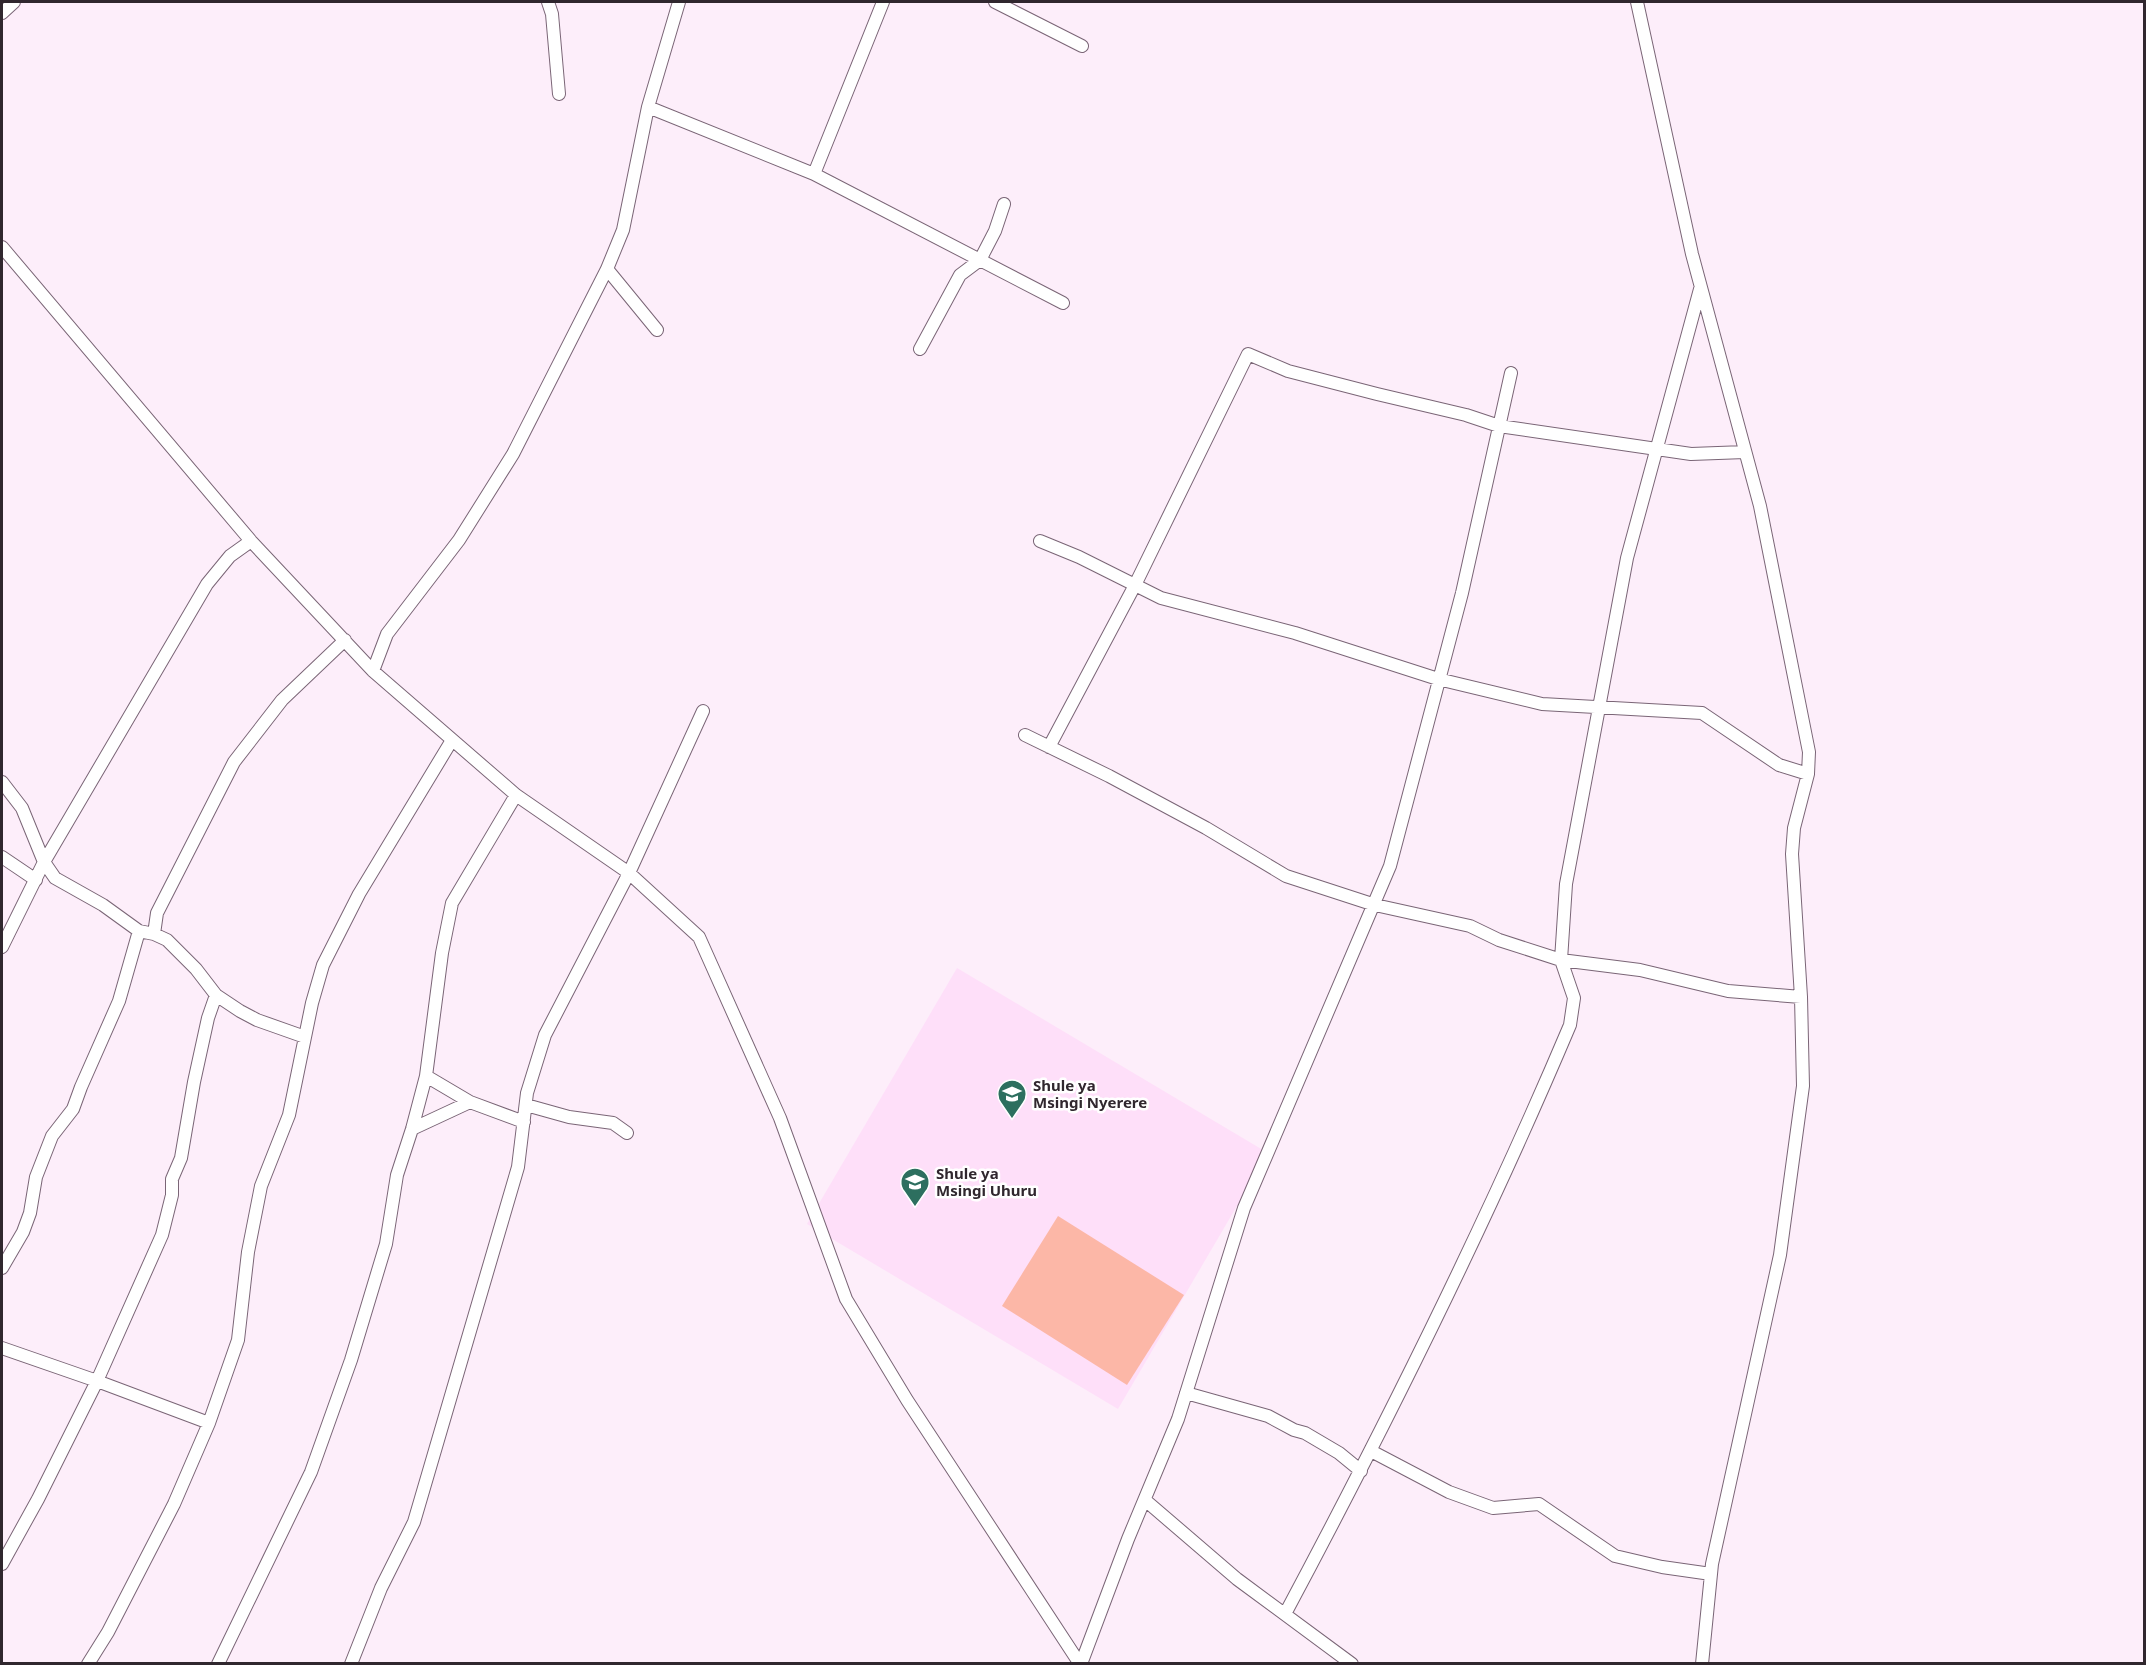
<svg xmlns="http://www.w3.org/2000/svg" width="2146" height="1665" font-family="'Noto Sans',sans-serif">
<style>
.built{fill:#fedff9}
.green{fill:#fcb7a7}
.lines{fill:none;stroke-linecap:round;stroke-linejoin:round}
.street-casing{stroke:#7a6576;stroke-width:14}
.street{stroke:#fff;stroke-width:12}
.labels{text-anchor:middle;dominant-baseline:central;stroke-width:5;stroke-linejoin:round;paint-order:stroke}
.poi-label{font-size:15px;font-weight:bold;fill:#30272e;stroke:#fff;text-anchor:start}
</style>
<rect width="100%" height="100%" fill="#fdeefa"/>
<path class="built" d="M957,968L1268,1153L1118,1409L807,1224Z"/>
<path class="green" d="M1058,1216L1184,1295L1127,1385L1002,1306Z"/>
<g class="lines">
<g class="street-casing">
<path id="street" d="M548,2L552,14L559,94
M995,2L1082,46
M1637,2L1692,254L1760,506L1809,752L1808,774L1794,828L1792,854L1801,997L1803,1086L1780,1255L1712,1564L1702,1664
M2,13L14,2
M648,107L814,174L1063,303
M814,174L883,2
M2,247L251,541L373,671L516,795L629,873L699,937L780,1118L846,1299L907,1400L1080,1664
M607,269L657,330
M920,349L960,275L980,260L995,231L1004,204
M1040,541L1079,557L1161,598L1295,633L1438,679L1542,704L1702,713L1779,765L1808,774
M373,671L387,634L459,540L513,454L607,269L623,230L648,107L679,2
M1025,735L1109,776L1206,828L1286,876L1375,905L1470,926L1499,940L1561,960L1640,970L1728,991L1801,997
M1049,747L1135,585L1248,354L1288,371L1377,394L1466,415L1499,426L1691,454L1745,452
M2,782L22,808L44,862L55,878L103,905L139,931L154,934L167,940L196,969L216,995L240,1011L257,1020L305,1037
M2,857L36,880
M154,934L157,913L234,762L282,700L345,640
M2,947L44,862L207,584L230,556L251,541
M426,1076L470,1102L524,1122
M526,1105L569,1117L613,1123L627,1133
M412,1129L470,1102
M2,1268L23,1232L30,1213L36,1177L52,1136L73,1109L81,1087L119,1001L139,931
M2,1348L97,1381L209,1423
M1186,1393L1268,1416L1294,1430L1305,1433L1339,1453L1361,1471
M1371,1451L1449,1492L1493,1508L1539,1504L1615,1556L1662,1567L1711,1574
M1145,1500L1237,1579L1352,1664
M2,1564L38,1499L97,1381L162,1235L172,1195V1179L181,1158L194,1082L208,1018L216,995
M1285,1614C1388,1421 1485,1226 1570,1025L1574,998L1561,960L1566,884L1627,558L1700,289
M88,1664L108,1632L174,1504L209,1423L238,1340L248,1252L261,1186L289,1115L312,1003L323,965L359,894L452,740
M218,1664L311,1472L351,1360L386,1244L397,1175L412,1129L426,1076L442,953L452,903L516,795
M351,1664L381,1588L414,1522L518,1167L527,1093L545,1035L629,873L703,711
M1081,1664L1128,1539L1178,1419L1244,1208L1390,866L1462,593L1511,373"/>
</g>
<use href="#street" class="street"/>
</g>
<defs>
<g id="school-pin" transform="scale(1.5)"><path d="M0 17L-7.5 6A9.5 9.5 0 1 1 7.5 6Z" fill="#2d6f5f" stroke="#fff"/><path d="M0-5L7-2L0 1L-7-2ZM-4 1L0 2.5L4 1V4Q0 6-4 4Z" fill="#fff"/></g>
</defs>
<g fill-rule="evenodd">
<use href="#school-pin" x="1012" y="1094"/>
<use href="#school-pin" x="915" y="1182"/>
</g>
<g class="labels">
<g class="poi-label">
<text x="1033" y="1085">Shule ya<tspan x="1033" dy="17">Msingi Nyerere</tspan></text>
<text x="936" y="1173">Shule ya<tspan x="936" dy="17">Msingi Uhuru</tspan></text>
</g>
</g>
<rect width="2146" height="1665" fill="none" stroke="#30272e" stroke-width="6"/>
</svg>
